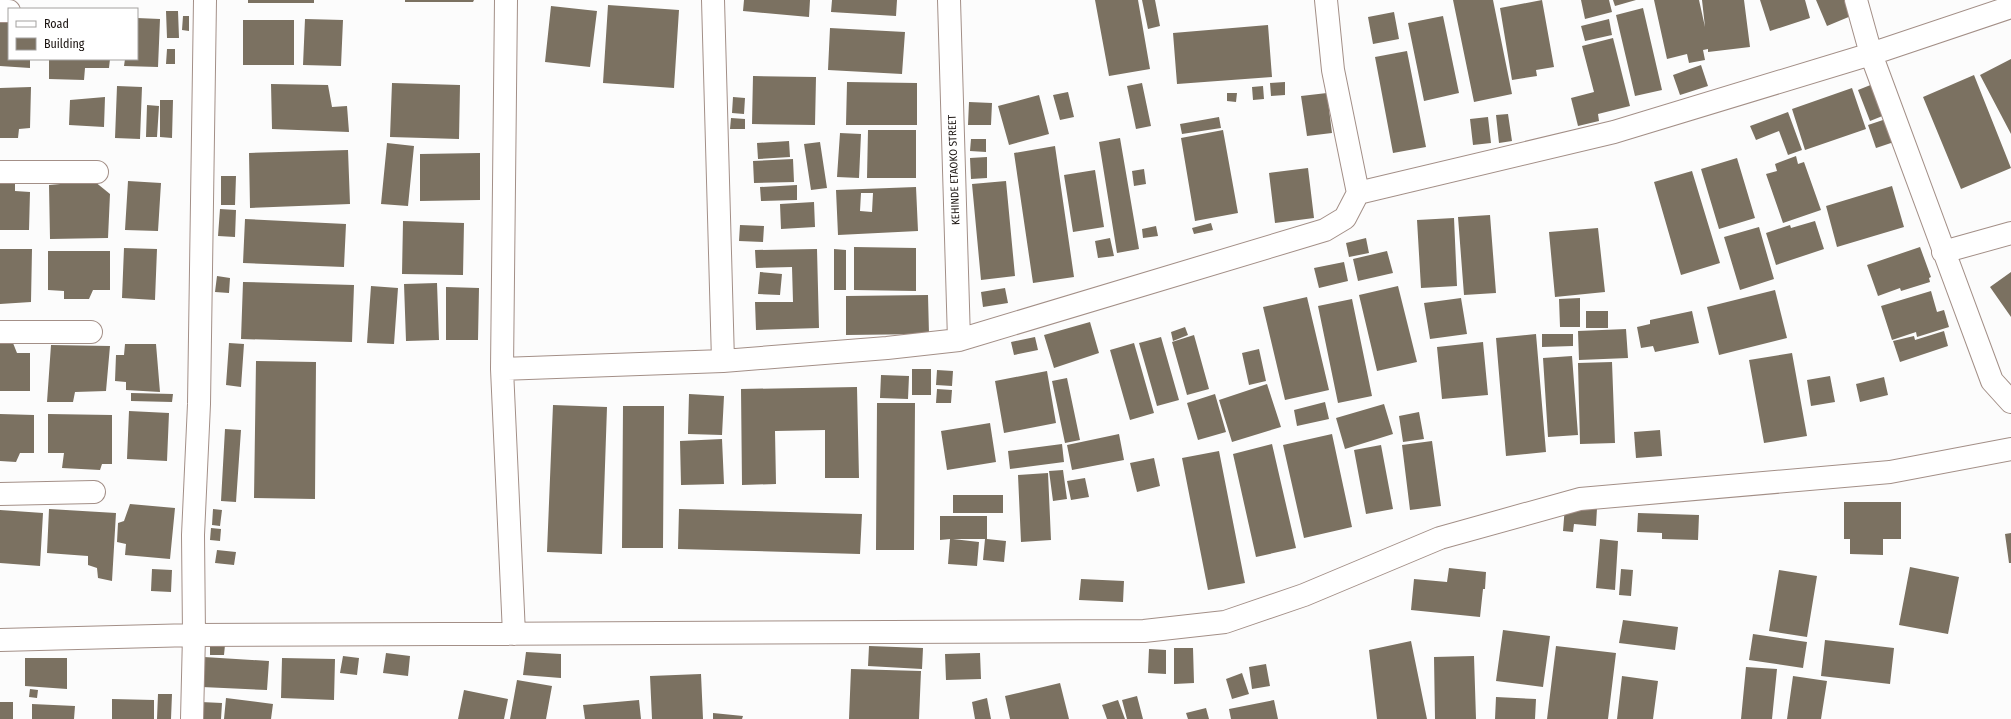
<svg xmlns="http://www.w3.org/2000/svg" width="2011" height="719" font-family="'Fira Sans Condensed',sans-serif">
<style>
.building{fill:#7b7161;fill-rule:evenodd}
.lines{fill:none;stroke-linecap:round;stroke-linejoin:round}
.street-casing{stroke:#a38f87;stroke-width:24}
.street{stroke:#fff;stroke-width:22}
.labels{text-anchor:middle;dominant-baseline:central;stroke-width:3;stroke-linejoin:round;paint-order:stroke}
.street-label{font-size:11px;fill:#1a1310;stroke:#fff}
</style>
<rect width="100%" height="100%" fill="#fcfcfc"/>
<path class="building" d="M248,0H314V3H248Z
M405,0H474L473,2H405Z
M744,0H810L809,17L743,11Z
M832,0H897L896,16L831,12Z
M1095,0H1138L1150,69L1109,76Z
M1142,0H1155L1160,26L1148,29Z
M1453,0H1493L1512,94L1474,102Z
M1542,0L1554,67L1536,70L1537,76L1512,80L1500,8Z
M1581,0H1609L1612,12L1585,19Z
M1613,0H1636L1615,6Z
M1654,0H1699L1705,27L1702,0H1744L1750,47L1708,52V49L1703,50L1705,60L1689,63L1687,54L1667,59Z
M1760,0H1805L1810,18L1770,31Z
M1816,0H1844L1851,16L1827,26Z
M608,5L679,10L674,88L603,83Z
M551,6L597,11L590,67L545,62Z
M1643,8L1662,90L1635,96L1616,15Z
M166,11H178L179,38H167Z
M1394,12L1399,39L1373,44L1368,17Z
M183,16H189V31L182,30Z
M1443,16L1459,93L1424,101L1408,23Z
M0,17H9V59H30V68L0,66Z
M137,18L160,19L158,67L124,66L125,59H137Z
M305,19L343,20L341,66L303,65Z
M1609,19L1612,35L1585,41L1581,26Z
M243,20H294V65H243Z
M1268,25L1272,77L1177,84L1173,33Z
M830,28L905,32L902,74L828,70Z
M1613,38L1630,106L1598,114L1599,121L1578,126L1571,98L1594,92L1582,46Z
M167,49H175V64H166Z
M1407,51L1426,147L1393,153L1375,57Z
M49,59H110L109,68H85L84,80L49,79Z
M2011,59V134L1980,75Z
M1701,65L1708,86L1680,95L1673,75Z
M1974,75L2011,168L1961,189L1923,97Z
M753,76L816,77L815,125L752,124Z
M847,82L917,83V125H846Z
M1285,82V95L1271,96L1270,83Z
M392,83L460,85L459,139L390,137Z
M1142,83L1151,126L1136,129L1127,86Z
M271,84L328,85L332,107L347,106L349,132L272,129Z
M1873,84L1885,115L1870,121L1858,90Z
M117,86L142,87L140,139L115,138Z
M1263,86L1264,99L1253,100L1252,87Z
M31,87L30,128L19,129L18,138H0V88Z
M1852,88L1866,129L1805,150L1792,109Z
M1068,92L1074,117L1060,120L1053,95Z
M1227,93H1237L1236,102L1227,101Z
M1327,93L1332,133L1307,136L1301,96Z
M1039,95L1049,134L1009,145L998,106Z
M105,97L104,127L69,125L70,100Z
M733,97L745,98L744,114L732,113Z
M160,100H173L172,138L160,137Z
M969,102L992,103L991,125H968Z
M147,105L159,106L157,137H146Z
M1788,112L1802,150L1788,155L1779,131L1756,140L1750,126Z
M1508,114L1512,141L1499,143L1496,115Z
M1219,117L1221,128L1182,134L1180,124Z
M1488,117L1491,143L1473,145L1470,119Z
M731,118L745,119V129H730Z
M1886,119L1894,142L1876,148L1868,125Z
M868,130H916V178H867Z
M1223,130L1238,213L1195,221L1181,138Z
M840,133L861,134L859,178L837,177Z
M1120,138L1139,249L1117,253L1099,142Z
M971,139H986V152L970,151Z
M789,141L790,157L758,159L757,143Z
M820,142L827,188L811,190L804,144Z
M387,143L414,146L408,206L381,204Z
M1055,146L1074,277L1033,283L1014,153Z
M348,150L350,204L250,208L249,153Z
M480,153V200L420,201V154Z
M1796,156L1798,164L1804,162L1821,210L1783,223L1766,174L1777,171L1775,164Z
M987,157V178L971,179L970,158Z
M1737,158L1755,218L1719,229L1701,169Z
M793,159L794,182L754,183L753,161Z
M1308,168L1314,218L1275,223L1269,173Z
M1144,169L1146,184L1134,186L1132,171Z
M1095,170L1104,227L1073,232L1064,175Z
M1692,171L1720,263L1681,275L1654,182Z
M221,176H236L235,205H221Z
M0,180H15V191L30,192L29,230H0Z
M94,181L110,194L108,238L50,239L49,185Z
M128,181L161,183L158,231L125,230Z
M1006,181L1015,276L981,280L972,184Z
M797,185V200L761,201L760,187Z
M1892,186L1904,227L1837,247L1826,206Z
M916,187L918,231L838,235L836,190ZM861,193H873L872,212L860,211Z
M814,202L815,227L781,229L780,204Z
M220,209L236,210L235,237L218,236Z
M1490,215L1496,293L1464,295L1458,217Z
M1454,218L1457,286L1421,288L1417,220Z
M245,219L346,224L344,267L243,263Z
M403,221L464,223L463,275L402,274Z
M1815,221L1824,249L1776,265L1766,233L1790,225L1791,228Z
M1211,223L1213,230L1194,234L1192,228Z
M740,225L764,226L763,242L739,241Z
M1156,226L1158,236L1143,238L1142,229Z
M1759,227L1774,279L1740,290L1724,237Z
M1598,228L1605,292L1555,297L1549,232Z
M1110,238L1114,256L1098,258L1095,241Z
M1366,238L1369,253L1349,257L1346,243Z
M854,247L916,248V291L854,290Z
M1920,247L1931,277L1929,278L1930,282L1901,291L1900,288L1878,296L1867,265Z
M124,248L157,249L155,300L122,298Z
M0,249H32L31,302L0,304Z
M817,249L819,328L756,330L755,302H793L792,267L756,268L755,250Z
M834,249L846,250V290H834Z
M48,251H110V290H93L89,299H64V291L48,290Z
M1387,251L1393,273L1358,281L1353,259Z
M1344,262L1348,281L1319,288L1314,268Z
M760,272L782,274L780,295L758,294Z
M2011,272V317L1990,287Z
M217,276L230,278L229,293L215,292Z
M243,282L354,285L352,342L241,339Z
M437,283L439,340L406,341L404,284Z
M371,286L398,288L394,344L367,343Z
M1398,286L1417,362L1377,371L1359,295Z
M446,287L479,288L478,340H446Z
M1005,288L1008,303L983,307L981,292Z
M1775,290L1787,338L1719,355L1707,307Z
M1931,291L1937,312L1944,310L1949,327L1917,337L1916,332L1892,340L1881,306Z
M928,295L929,334L846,335V296Z
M1307,297L1329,390L1285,400L1263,307Z
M1461,298L1467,334L1430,339L1424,303Z
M1580,298V327H1560L1559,299Z
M1352,299L1372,396L1338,403L1318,306Z
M1586,311H1608V328H1586Z
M1692,311L1699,343L1655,352L1653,346L1641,348L1637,327L1650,324V320Z
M1090,322L1099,353L1054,368L1044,335Z
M1185,327L1188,335L1173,341L1171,332Z
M1626,329L1628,358L1579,360L1578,331Z
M1944,331L1948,346L1900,362L1893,341L1914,336L1915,340Z
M1536,334L1546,452L1506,456L1496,338Z
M1542,334H1573V346L1542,347Z
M1194,335L1209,389L1187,395L1172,342Z
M1035,337L1038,350L1014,355L1011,342Z
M1161,337L1179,400L1157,406L1139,343Z
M1483,342L1488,395L1442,399L1437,347Z
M13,343L17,353H30V391H0V344Z
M229,343L244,344L241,387L226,385Z
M1134,343L1154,413L1130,420L1110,350Z
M125,344H156L160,392L126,390V382L115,381L116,355H124Z
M51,345L110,346L106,391L75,392L73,402H47Z
M1259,349L1266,381L1249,385L1242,353Z
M1792,353L1807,436L1764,443L1749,360Z
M1572,356L1578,435L1548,437L1543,358Z
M256,361L316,362L315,499L254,498Z
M1612,362L1615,443L1580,444L1578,363Z
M912,369H931V395H912Z
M937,370L953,371L952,386L936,385Z
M1047,371L1056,423L1004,433L995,381Z
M881,375L909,376L908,399L880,398Z
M1830,376L1835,402L1811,406L1807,380Z
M1884,377L1888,395L1860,402L1856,384Z
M1067,378L1080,440L1065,443L1052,381Z
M1267,384L1281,427L1232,442L1219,400Z
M857,387L859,478H825V430L775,431L776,484L742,485L741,389Z
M937,389L952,390L951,403H936Z
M131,393L173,394L172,402L131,401Z
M689,394L724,396L722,435L688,434Z
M1215,394L1226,432L1198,440L1187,403Z
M1325,402L1329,419L1297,426L1294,410Z
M877,403H915L914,550H876Z
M1384,404L1393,434L1345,449L1336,418Z
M553,405L607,407L602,554L547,552Z
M623,406H664L663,548H622Z
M129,411L169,413L167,461L127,459Z
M1419,412L1424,439L1403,442L1399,416Z
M0,414L34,415V453H20L16,462L0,461Z
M48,414L112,415V464H102L100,470L62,468L64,453H48Z
M990,423L996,462L947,470L941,431Z
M225,429L241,430L236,502L221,501Z
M1660,430L1662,456L1636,458L1634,432Z
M1119,434L1124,460L1072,470L1067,445Z
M1332,434L1352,527L1304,538L1283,445Z
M722,439L724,484L681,485L680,441Z
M1432,441L1441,506L1410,510L1402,445Z
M1062,444L1064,462L1010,469L1008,451Z
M1272,444L1296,548L1256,557L1233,454Z
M1381,445L1393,509L1366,514L1354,450Z
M1219,451L1245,583L1208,590L1182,458Z
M1154,458L1160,486L1137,492L1130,463Z
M1063,470L1067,499L1053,501L1049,471Z
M1048,473L1051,540L1021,542L1018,475Z
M1085,478L1089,497L1071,500L1067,481Z
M953,495H1003V513H953Z
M1844,502H1901V539H1883V555L1850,554V539H1844Z
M130,504L175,508L170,559L125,555L126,544L117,542L118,523L124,521Z
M1565,506L1597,508L1596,526L1574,524L1573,532L1563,531Z
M49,509L116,513L112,581L98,578L97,568L88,565V556L47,553Z
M213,509L222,510L220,526L212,525Z
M679,509L862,514L860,554L678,549Z
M0,510L43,513L40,566L0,563Z
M1638,513L1699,515L1698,540L1662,539V533L1637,532Z
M940,516H987V539L1006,541L1004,562L983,560L985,539H953L979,542L977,566L948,564L950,539L940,540Z
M211,528L221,529L220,541L210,540Z
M2011,533V563H2009L2005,534Z
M1600,539L1618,541L1615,590L1596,588Z
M217,550L236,552L234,565L215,563Z
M1910,567L1959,577L1948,634L1899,625Z
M1449,568L1486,572L1485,589H1483L1480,617L1411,610L1414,579L1447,582Z
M152,569L172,570L171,592L151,591Z
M1621,569L1633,570L1631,596L1619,595Z
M1779,570L1817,576L1807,637L1769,631Z
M1081,579L1124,581L1123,602L1079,600Z
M1623,620L1678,627L1675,650L1619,643Z
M1503,630L1550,636L1543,687L1496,681Z
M1753,634L1807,642L1803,668L1749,660Z
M1825,640L1894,648L1890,684L1821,676Z
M1411,641L1427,719H1377L1369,650Z
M210,645H225L224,655H210Z
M869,646L923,648L922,669L868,666Z
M1556,646L1616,653L1608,719H1547Z
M1174,648H1193L1194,683L1174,684Z
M1149,649L1166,650V674L1148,673Z
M526,652L561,654V678L523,675Z
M386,653L410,656L408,676L383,673Z
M980,653L981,679L946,680L945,654Z
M343,656L359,658L357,675L340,673Z
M1474,656L1476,719H1435L1434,657Z
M204,657L269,661L267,690L202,687Z
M25,658H67V689L25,686Z
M282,658L335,659L334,700L281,698Z
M1266,664L1270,686L1252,689L1249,667Z
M1746,667L1777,669L1772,719H1741Z
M851,669L921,671L919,719H849Z
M1242,673L1249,694L1232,699L1226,679Z
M701,674L703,719H652L650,676Z
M1622,676L1658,681L1653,719H1617Z
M1793,676L1827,681L1821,719H1787Z
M517,680L552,686L546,719H510Z
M1060,683L1069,719H1010L1005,696Z
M30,689L38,690L37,698L29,697Z
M464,690L508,699L504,719H458Z
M158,694H172L171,719H157Z
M1137,696L1143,719H1127L1122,700Z
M1496,697L1536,699L1535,719H1495Z
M226,698L273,704L271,719H224Z
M987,698L991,719H975L972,702Z
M112,699L154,700V719H112Z
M639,700L641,719H585L583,705Z
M1118,700L1125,719H1107L1102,705Z
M1274,700L1278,719H1231L1229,709Z
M0,702H13V719H0Z
M201,702L222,703L221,719H200Z
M32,704L75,706L74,719H32Z
M1206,708L1209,719H1188L1186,713Z
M713,713L743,716L742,719H713Z"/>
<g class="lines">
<g class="street-casing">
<path id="street" d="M506,0L502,369L514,634
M713,0L723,361
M949,0L959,340
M1856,0L1871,54L1992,381L2011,402
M0,11H9
M0,172H97
M1358,193L1614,132L1871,54L2011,7
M1943,252L2011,233
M0,332H91
M502,369L723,361L887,348L959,340L1325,230L1345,218L1358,193L1333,70L1326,0
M0,494L94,492
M0,640L194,635L1144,631L1225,622L1304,595L1440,538L1580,499L1890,472L2011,449
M192,719L194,635L193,535L199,404L205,0"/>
</g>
<use href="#street" class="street"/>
</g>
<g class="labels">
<g class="street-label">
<text transform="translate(954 170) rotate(-92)">KEHINDE ETAOKO STREET</text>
</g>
</g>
<rect x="8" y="8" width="130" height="52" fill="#ffffff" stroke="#a3a19f"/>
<rect x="16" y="21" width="20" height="6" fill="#ffffff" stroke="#a3a19f"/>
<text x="44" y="28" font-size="12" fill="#1a1310">Road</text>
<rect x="16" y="38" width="20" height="12" fill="#7b7161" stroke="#a3a19f"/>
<text x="44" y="48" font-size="12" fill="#1a1310">Building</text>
</svg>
